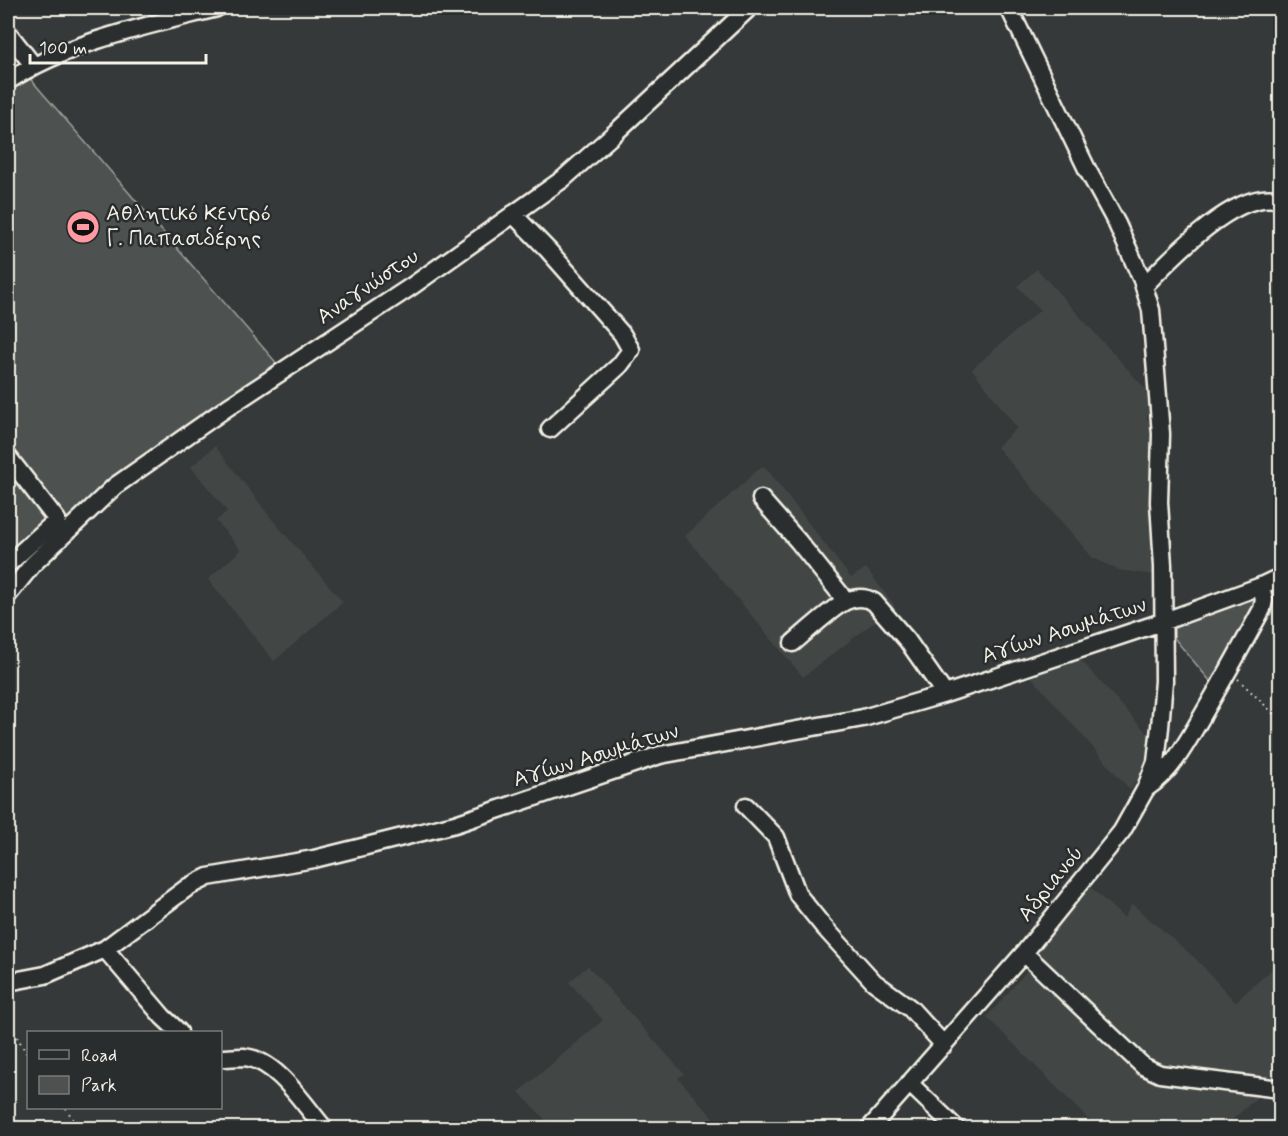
<svg xmlns="http://www.w3.org/2000/svg" width="1288" height="1136" font-family="Mynerve,sans-serif">
<style>
.built{fill:#434645}
.green{fill:#4e514f;stroke:#a1a19c;stroke-width:1.5}
.lines{fill:none;stroke-linecap:round;stroke-linejoin:round}
.minor-casing{stroke:#f4f1e8;stroke-width:21}
.path{stroke:#f4f1e8;stroke-width:2;stroke-dasharray:1.5 4.5;stroke-linecap:butt}
.minor{stroke:#2a2d2e;stroke-width:16}
.labels{text-anchor:middle;dominant-baseline:central;stroke-width:5;stroke-linejoin:round;paint-order:stroke}
.poi-label{font-size:22px;fill:#f4f1e8;stroke:#2a2d2e;text-anchor:start}
.street-label{font-size:22px;fill:#f4f1e8;stroke:#2a2d2e}
</style>
<rect width="100%" height="100%" fill="#363939"/>
<filter id="ink" filterUnits="userSpaceOnUse"><feTurbulence type="fractalNoise" baseFrequency=".0167" numOctaves="2"/><feDisplacementMap in="SourceGraphic" scale="12" xChannelSelector="R" yChannelSelector="G"/><feConvolveMatrix kernelMatrix="1 2 1 2 8 2 1 2 1" color-interpolation-filters="sRGB"/></filter>
<g filter="url(#ink)">
<path class="built" d="M1037,269L1149,393L1147,420L1153,424L1154,575L1118,570L1092,557L997,447L1017,428L972,369L1040,310L1017,286Z
M215,446L271,518L343,602L274,661L208,579L241,550L216,521L227,511L191,467Z
M762,466L767,469L851,578L866,568L895,606L803,677L685,536Z
M1078,657L1153,740L1146,767L1130,790L1027,672Z
M1089,886L1124,918L1132,904L1197,960L1235,1002L1280,962V1094L1263,1092L1223,1128H1097L987,1017L1032,965L1040,953L1037,949L1038,941Z
M588,966L684,1074L678,1078L722,1128H553L519,1092L603,1020L569,982Z"/>
<path class="green" d="M27,75L280,367L118,480L8,588V88Z
M1257,596L1261,600L1222,676L1211,682L1174,638V628Z"/>
<g class="lines">
<g class="minor-casing">
<path id="minor" d="M8,33L33,65
M8,81C71,41 146,26 217,8
M513,214L548,250L622,334L631,350L620,365L550,429
M1144,286C1171,258 1223,204 1262,199C1268,198 1275,199 1280,199
M8,457L57,520L8,564
M761,499L798,541L846,601
M8,595L33,564L115,486L228,407L412,286L563,179L616,132L749,8
M793,643C806,632 833,607 846,601C856,597 866,597 874,602L907,640L945,694
M1148,787C1172,771 1187,742 1201,718C1222,682 1242,646 1262,609L1264,600L1261,586
M746,806L776,837L798,895L823,926L874,982L910,1008L944,1045
M105,949L163,1017L179,1032
M1024,953L1143,1066L1160,1074L1280,1089
M8,982L45,975L105,949L188,887L208,877L314,859L455,824L660,755L863,718L945,694L1162,622L1261,586L1280,577
M220,1058C228,1058 237,1057 244,1057C277,1060 304,1105 324,1128
M909,1083L956,1128
M870,1128L1024,953L1122,831L1145,790L1156,762L1160,727L1164,681L1163,566L1159,502L1161,434L1151,310L1142,280L1117,224L1087,169L1009,8"/>
</g>
<path class="path" d="M1238,679L1280,720
M8,1021L28,1056
M66,1108L78,1128"/>
<use href="#minor" class="minor"/>
</g>
</g>
<defs>
<g id="stadium-disc" transform="scale(1.725)"><circle r="9.5" fill="#ff9aa2" stroke="#2a2d2e"/><path d="M0-5a6.5 5 0 1 0 0 10a6.5 5 0 1 0 0-10ZM-3.5-1.8h7v3.6h-7Z" fill="#111"/></g>
</defs>
<g fill-rule="evenodd">
<use href="#stadium-disc" x="83" y="227"/>
</g>
<g class="labels">
<g class="poi-label">
<text x="106" y="214">Αθλητικό Κεντρό<tspan x="106" dy="25">Γ. Παπασιδέρης</tspan></text>
</g>
<g class="street-label">
<text transform="translate(368 287) rotate(-34)">Αναγνώστου</text>
<text transform="translate(1064 631) rotate(-18)">Αγίων Ασωμάτων</text>
<text transform="translate(596 756) rotate(-17)">Αγίων Ασωμάτων</text>
<text transform="translate(1051 884) rotate(-51)">Αδριανού</text>
</g>
</g>
<rect width="1288" height="1136" fill="none" stroke="#2a2d2e" stroke-width="30"/>
<rect x="15" y="15" width="1258" height="1106" fill="none" stroke="#f4f1e8" stroke-width="2" filter="url(#ink)"/>
<rect x="27" y="1031" width="195" height="78" fill="#2a2d2e" stroke="#7b7b78" stroke-width="1.5"/>
<rect x="39" y="1050" width="30" height="9" fill="#2a2d2e" stroke="#7b7b78" stroke-width="1.5"/>
<text x="81" y="1061" font-size="18" fill="#f4f1e8">Road</text>
<rect x="39" y="1076" width="30" height="18" fill="#4e514f" stroke="#7b7b78" stroke-width="1.5"/>
<text x="81" y="1091" font-size="18" fill="#f4f1e8">Park</text>
<path d="M30 54v9h176v-9" fill="none" stroke="#f4f1e8" stroke-width="3"/>
<text x="39" y="54" font-size="18" fill="#f4f1e8" stroke="#2a2d2e" stroke-width="4.5" paint-order="stroke">100 m</text>
</svg>
